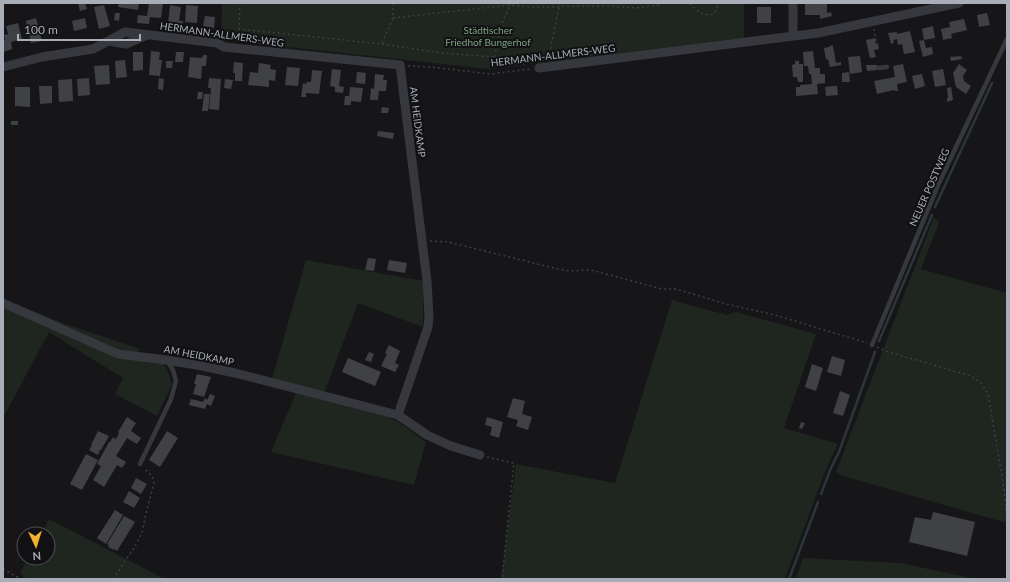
<svg xmlns="http://www.w3.org/2000/svg" width="1010" height="582" font-family="Lato,sans-serif">
<style>
.green{fill:#1e261f}
.lines{fill:none;stroke-linecap:round;stroke-linejoin:round}
.stream{stroke:#2c353c;stroke-width:2.5}
.building{fill:#404145}
.path{stroke:#3d3f44;stroke-width:1.5;stroke-dasharray:2 3;stroke-linecap:butt}
.lane{stroke:#37383d;stroke-width:4.5}
.street{stroke:#37383d;stroke-width:9}
.labels{text-anchor:middle;dominant-baseline:central;stroke-width:4;stroke-linejoin:round;paint-order:stroke}
.park-label{font-size:10px;fill:#7fa381;stroke:#111113}
.street-label{font-size:10px;fill:#a8adb8;stroke:#111113}
</style>
<rect width="100%" height="100%" fill="#161618"/>
<path class="green" d="M222,3H744V38L489,69L221,40Z
M934,217L939,223L921,269L1007,293V523L843,476L836,472Z
M306,260L423,281V327L358,303L324,393L272,379Z
M3,299L65,324L140,349L133,358L162,362L167,369L172,385L157,416L115,394L123,378L49,332L3,418Z
M672,300L727,315L736,312L816,334L784,428L838,444L826,469L785,579H501L516,464L615,483Z
M296,393L384,416L397,421L426,442L414,485L271,452Z
M49,519L163,578L164,579H29L24,577L20,573L28,558H48V534H41Z
M803,558L900,563L976,579H796Z"/>
<g class="lines">
<path class="stream" d="M935,207L992,83
M879,341L932,215
M821,494L831,468L839,452L875,352
M789,579L818,502"/>
</g>
<path class="building" d="M78,3H85L87,9L80,11Z
M119,3H139L138,10L118,7Z
M149,3H163L161,18L150,17L149,24L137,23L138,15L147,16Z
M821,3H827V13L831,12L832,16L820,19V15H805V4H821Z
M104,5L110,26L99,29L94,7Z
M170,5L181,7L179,21H183L182,28L174,27V25L168,24Z
M186,5L198,6L197,23L185,22Z
M757,7H771V23H757Z
M115,13H120L119,21L114,20Z
M987,13L990,25L979,27L977,15Z
M205,16L215,17L214,28L203,26Z
M36,18L42,41L31,43L26,21Z
M85,18L87,28L74,31L72,21Z
M964,19L967,30L951,34L952,38L943,40L941,29L950,27L949,22Z
M18,23L22,39L11,42L12,49L3,52V40H5L4,35L8,34L6,26Z
M933,26L935,38L924,40L922,29Z
M910,31L915,52L904,54L902,44L898,45L897,39L893,40L894,43L891,44L888,33L897,32V34Z
M875,38L876,44L878,43L879,49L874,50L876,57L870,58L866,40Z
M924,40L926,48L932,47L933,54L923,57L919,41Z
M832,45L833,46L836,63L841,62V65L830,67L828,59L826,60L824,48L829,47L830,46Z
M151,51L160,52L159,60H162L160,76L149,75Z
M813,51L815,68H820V74H825V83L817,84L818,94L796,96V87H800V85L812,84L811,74H809L808,66H804L803,52Z
M133,52H143V70L133,71Z
M176,52H184L183,62H175Z
M203,55H207L206,66H202L201,79L188,77L190,57L202,58Z
M860,56L862,72L850,74L848,57Z
M961,56L962,59L951,61L950,57Z
M125,60L127,77L116,78L115,61Z
M166,61H173L172,68H166Z
M795,61H799V64H803V82H798L797,77H793L792,65L795,64Z
M234,62L243,63L242,81H235V73H233Z
M259,63L271,65L270,69L276,70L275,81L269,80V87L248,85L250,72L258,73Z
M903,64L907,82L897,84L898,91H895L894,90L877,94L874,81L895,77L893,66Z
M959,64L967,70L963,76L964,81L971,86L966,94L956,87L953,73Z
M109,65L110,84L96,85L94,66Z
M866,65H877V70L867,71Z
M287,67L300,68L298,86L285,85Z
M332,69L341,70L339,86L344,87L343,93L335,92V87L330,86Z
M943,69L946,85L935,87L932,71Z
M312,70L322,71L319,94L306,93V97H301L303,83L306,84L307,82H311Z
M357,72L366,73L365,84L356,83Z
M849,72L850,82H842V73Z
M375,74L384,75L383,80H387L386,91H379L378,100H370L371,88L374,89Z
M922,74L925,86L915,89L912,76Z
M89,78L90,95L78,96L77,79Z
M159,78L164,79L163,90L158,89Z
M209,78L221,79L219,110L209,109L211,88H208Z
M72,79L73,101L59,102L58,80Z
M225,79L233,80L231,89L224,88Z
M39,86H52V103L40,104Z
M833,86H837L838,95L826,96L825,87Z
M15,87H30V107L15,106Z
M350,87L363,88L361,102L351,101V105H344L345,96H349Z
M951,87L953,100L947,102V98H948L947,88Z
M198,92H203L202,99H197Z
M204,94H210L208,111H202Z
M382,107L389,108L388,113H381Z
M11,121H18V125H11Z
M378,131L394,133L393,139L377,136Z
M368,258L376,259L374,271L365,270Z
M389,260L407,263L405,273L387,270Z
M389,345L400,351L395,363L399,365L395,372L381,366L387,354L385,353Z
M369,352L374,354L371,362L365,360Z
M832,356L845,360L841,376L827,372Z
M348,358L381,372L375,386L342,372Z
M812,364L823,368L816,391L805,387Z
M197,374L211,377L204,397L193,394L196,384H194Z
M840,391L850,395L843,416L833,413Z
M210,394L215,396L211,406L207,404L205,409L189,405L191,399L203,402L205,398L207,400Z
M513,398L525,401L522,414L532,417L528,430L516,426L518,420L507,417Z
M127,417L136,423L131,431L141,438L137,444L127,438L116,456L126,462L122,468L117,465L104,487L93,480L101,466L97,464L109,442H110L113,437L116,439L119,433L118,432Z
M487,417L503,422L499,438L490,435L492,427L485,425Z
M801,422L805,423L802,429L799,428Z
M98,431L109,436L101,450H100L98,455L89,450L92,445H91Z
M167,431L178,438L160,467L149,460Z
M86,454L98,460L82,490L70,484Z
M136,478L147,484L141,494L131,488Z
M129,491L140,498L134,508L123,502Z
M115,510L123,515L106,544L97,538Z
M933,512L975,522L967,556L909,542L915,517L931,520Z
M124,516L135,522L117,551L114,549V550L108,547L109,545L107,544Z"/>
<g class="lines">
<path class="path" d="M240,3L239,29L382,44L441,53L495,57L549,56L560,3
M393,3V18L510,5L530,7L608,6L636,8L659,5L662,3
M690,3C698,12 701,16 714,14L719,3
M874,29L876,41
M382,43L393,18
M495,57L500,27L511,3
M408,66L431,67L490,74L531,69
M430,241L448,242L558,269L570,271L591,270L662,289H676L726,304L775,315L867,343
M877,347L885,351L971,376L981,383L988,394L1004,488L1007,519
M487,457L514,463L502,579
M3,569L21,579
M113,579L134,548L142,533L146,513L154,483L152,476L145,469"/>
<path class="lane" d="M878,68L887,67
M872,345L939,183L1007,39
M140,464L171,399L176,381L173,370L167,361"/>
<path class="street" d="M793,3V36
M109,41L126,44L147,35
M3,67L42,57L93,49L125,32L217,43L224,47L400,65L427,281L429,316L428,327L398,415L235,373L197,365L166,360L118,354L3,303
M539,68L818,33L959,3
M398,415L427,435L451,446L480,455"/>
</g>
<g class="labels">
<g class="park-label">
<text x="488" y="30">Städtischer<tspan x="488" dy="12">Friedhof Bungerhof</tspan></text>
</g>
<g class="street-label">
<text transform="translate(222 34) rotate(8)">HERMANN-ALLMERS-WEG</text>
<text transform="translate(553 55) rotate(-7)">HERMANN-ALLMERS-WEG</text>
<text transform="translate(418 122) rotate(83)">AM HEIDKAMP</text>
<text transform="translate(929 187) rotate(-66)">NEUER POSTWEG</text>
<text transform="translate(199 355) rotate(11)">AM HEIDKAMP</text>
</g>
</g>
<rect width="1010" height="582" fill="none" stroke="#a8adb8" stroke-width="8"/>
<g transform="translate(36 546) rotate(176)"><circle r="19" fill="#111113" stroke="#4d4f55"/>
<path d="M0-3L7 15L0 10L-7 15Z" fill="#f2b134"/>
<text y="-6" font-size="11" font-weight="bold" text-anchor="middle" fill="#a8adb8">N</text>
</g>
<path d="M18 34v6h122v-6" fill="none" stroke="#a8adb8" stroke-width="2"/>
<text x="24" y="34" font-size="12" fill="#a8adb8" stroke="#111113" stroke-width="3" paint-order="stroke">100 m</text>
</svg>
